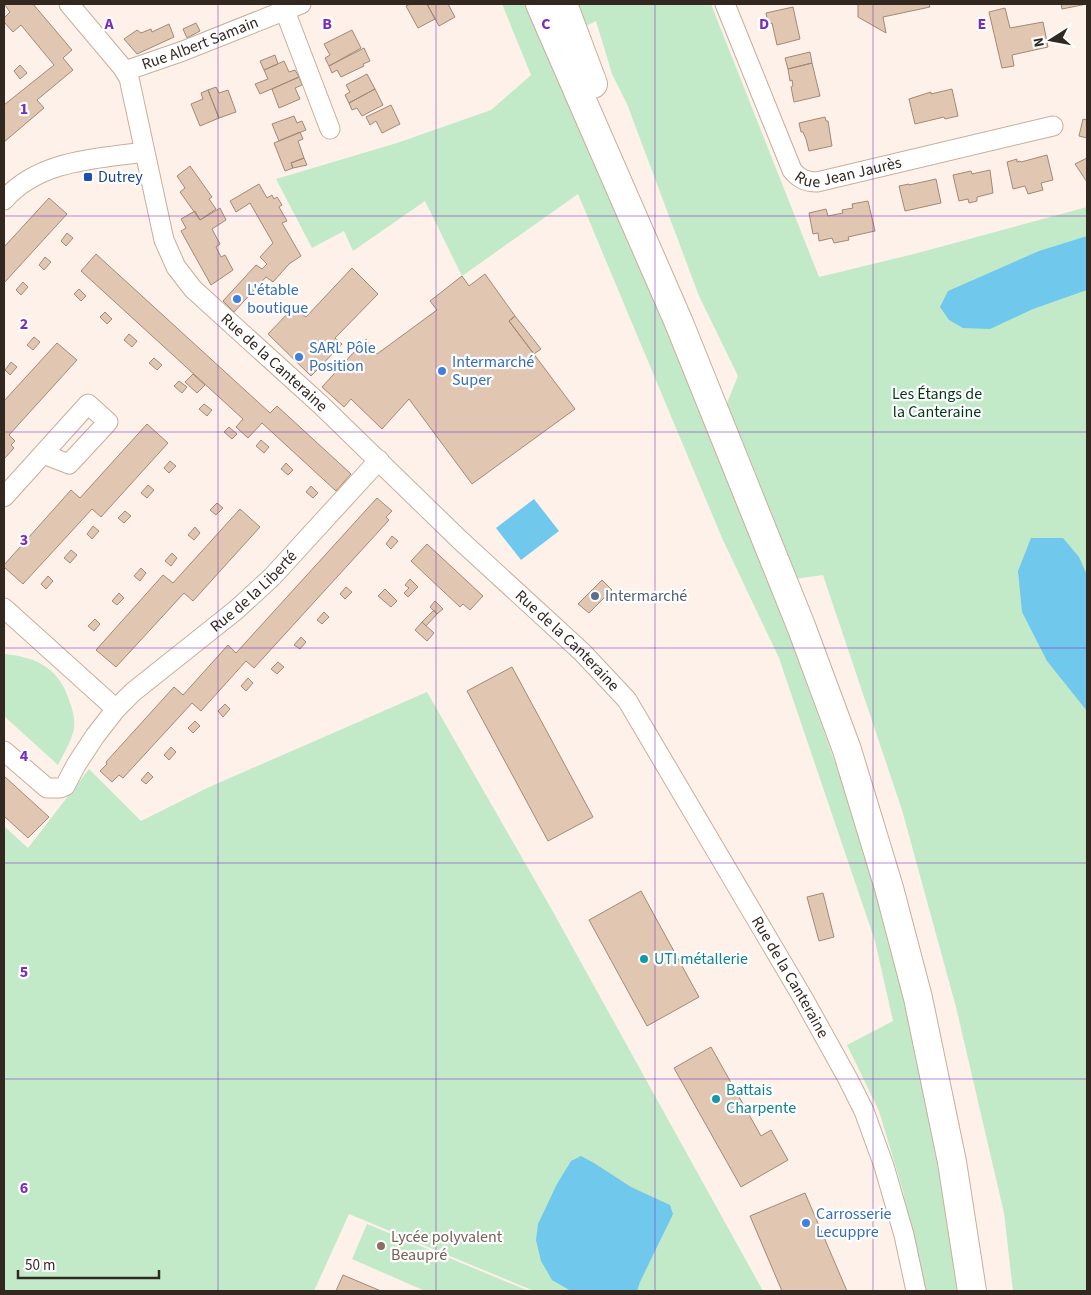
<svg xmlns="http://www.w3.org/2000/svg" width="1091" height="1295" font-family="'Source Sans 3',sans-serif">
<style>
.green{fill:#c2eac9}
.water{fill:#70c8ed}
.building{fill:#e1c7b2;stroke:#a28975}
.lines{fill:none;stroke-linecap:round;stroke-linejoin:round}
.minor-casing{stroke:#c8ae9a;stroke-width:21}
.secondary-casing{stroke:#c8ae9a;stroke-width:30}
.minor{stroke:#fff;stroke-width:19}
.secondary{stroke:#fff;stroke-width:28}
.grid{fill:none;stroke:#7b2cbf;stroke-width:1;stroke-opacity:0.55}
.transit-dot{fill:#1a4fb4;stroke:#fff;stroke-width:2}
.shop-dot{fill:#3f7fe0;stroke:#fff;stroke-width:2}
.service-dot{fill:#5c6f8a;stroke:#fff;stroke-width:2}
.culture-dot{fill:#0f9aa8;stroke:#fff;stroke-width:2}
.education-dot{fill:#8d6e63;stroke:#fff;stroke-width:2}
.labels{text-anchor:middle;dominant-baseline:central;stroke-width:4.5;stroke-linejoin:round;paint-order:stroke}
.street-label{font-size:16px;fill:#322820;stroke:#fff}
.transit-label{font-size:16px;fill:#164399;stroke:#fff;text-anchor:start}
.shop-label{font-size:16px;fill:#366cbe;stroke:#fff;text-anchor:start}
.park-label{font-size:16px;fill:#023615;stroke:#fff}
.service-label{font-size:16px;fill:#4e5e75;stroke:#fff;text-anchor:start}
.culture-label{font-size:16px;fill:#0d838f;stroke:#fff;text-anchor:start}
.education-label{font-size:16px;fill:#785e54;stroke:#fff;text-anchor:start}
.grid-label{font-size:16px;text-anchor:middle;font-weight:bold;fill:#7b2cbf;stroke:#fff;stroke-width:4.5;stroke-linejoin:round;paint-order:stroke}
</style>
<rect width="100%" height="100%" fill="#fdf1e9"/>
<path class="green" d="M502,4H525L627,227L735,488L863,839L902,983L941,1182L957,1291H922L903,1191L879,1111L847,1045L893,1021L875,941L779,658L722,538L578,194L462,276L425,201L353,251L344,231L312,248L276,179L397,143L491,110L531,75Z
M575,4H711L819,277L914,254L1087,207V1291H1013L1004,1213L956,1007L902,810L823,575L794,579L724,410L738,376L699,296L627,104L612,74L596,21L584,27Z
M4,654C38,657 60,669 70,703C73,710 75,721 74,729C71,742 64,753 58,765L4,716Z
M427,692L552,910L763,1291H534L349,1214L314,1291H4V826L28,848L89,769L141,821L207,788Z
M367,1224L529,1291H425L352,1259Z"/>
<path class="water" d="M1087,236V290L1033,309L990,329L963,328L949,320L940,307L948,291L1039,251Z
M534,499L559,531L521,560L496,528Z
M1031,538H1063L1079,557L1087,575V711L1047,661L1022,612L1018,571Z
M581,1156L594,1163L631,1187L670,1205L673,1214L640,1282L637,1291H571L552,1280L541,1261L536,1240L538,1224L557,1184L571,1161Z"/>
<path class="building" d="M4,4H33L72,50L63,58L73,70L37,100L44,108L4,142V105L54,65L21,25L13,32L4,22V18L10,12Z
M410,4H427L435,19L418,28L406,6Z
M427,4H448L455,17L439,26Z
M858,4H929L930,7L883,17L886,33L858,17Z
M1061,4H1087L1062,9Z
M793,7L800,39L777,45L772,23L768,24L766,13Z
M1005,8L1010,28L1043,22L1048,47L1012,55L1014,66L1002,68L989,12Z
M196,23L200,31L187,38L183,29Z
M169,24L174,37L137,54L124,39L137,30L141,33L151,29L152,32Z
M352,30L361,48L329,66L325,58L330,55L324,44Z
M364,48L370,61L363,64L364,66L341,77L337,70L332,73L329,66Z
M810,52L812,63L788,69L785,58Z
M275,55L278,64L264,70L260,61Z
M284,61L289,72L295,70L299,77L260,94L255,84L268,79L264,70Z
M812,63L820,96L794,102L791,87L793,86L792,80L790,81L788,69Z
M20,65L27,73L20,79L14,71Z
M367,74L375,89L349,103L345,95L350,92L346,85Z
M299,77L302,85L295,88L300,99L279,108L272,89Z
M216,87L219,93L228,90L236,112L219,118L208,90Z
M375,89L383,105L362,116L357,108L352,110L349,103Z
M952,89L958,116L945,119L944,117L915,124L909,99L931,92V94Z
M208,90L219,118L200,126L191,104L203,99L201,93Z
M391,105L400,124L382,133L376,121L370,125L366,117Z
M294,116L297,123L302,121L306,130L279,141L272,124Z
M825,117L826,121H828L832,146L809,151L806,139L803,132H801L799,123Z
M1083,119L1087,120V138L1079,136Z
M300,132L303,139L298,141L304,158L291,163L293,168L285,171L274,143Z
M1047,155L1053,180L1041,183L1043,190L1028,194L1025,186L1013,189L1007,162L1017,159V162L1020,161L1021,162Z
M304,158L307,165L293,168L291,163Z
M1087,158V182L1075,164Z
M190,166L212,197L209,199L216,209L200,220L180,192L185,188L177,176Z
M990,170L993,193L977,197V201L969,203L968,199L959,201L953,175L971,171L972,174Z
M936,179L941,203L905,211L899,186L909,184V185Z
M259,184L267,198L272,195L274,199L277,197L282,205L279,207L287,221L282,223L301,256L289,264L273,282L266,277L234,312L223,301L256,265L262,269L267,264L260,257L273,243L250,203L236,212L230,201Z
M49,198L67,214L4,283V247Z
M868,201L875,231L848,237L849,240L834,243L832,238L819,241L818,233L813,234L809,213L826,209L828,216L843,213L842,210L853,208L852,204Z
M220,208L226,220L212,229L220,244L216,247L221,257L225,255L233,270L211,285L181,231L186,228L181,219L195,211L200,220Z
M67,233L73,238L66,246L61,241Z
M96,254L270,413L277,406L351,474L336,491L262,423L248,438L236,427L243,419L81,271Z
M45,257L51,262L44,270L39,265Z
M352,268L378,294L335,338L342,344L311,376L268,334L294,307L306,317Z
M485,274L515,316L509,321L575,409L472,484L409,399L382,429L351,399L344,407L322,387L366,339L377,354L437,310L430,301L462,276L469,286Z
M23,282L28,287L21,295L16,290Z
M79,289L86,296L81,301L74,294Z
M105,312L112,319L107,324L100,317Z
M515,316L541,349L534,354L509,321Z
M129,334L137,341L132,347L124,340Z
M34,337L40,342L33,350L27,345Z
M57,343L77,360L9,435L15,441L11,445L14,448L4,459V401Z
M154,358L162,365L157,370L149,363Z
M11,362L17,367L10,375L5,370Z
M193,374L205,385L197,393L185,382Z
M179,381L187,387L182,393L174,386Z
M204,404L212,410L207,416L199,409Z
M147,424L168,443L101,517L92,509L23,584L4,567V565L71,490L80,498Z
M229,427L237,434L232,439L224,432Z
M261,440L269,447L264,453L256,446Z
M170,461L176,466L169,473L164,468Z
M286,463L293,470L288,475L281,469Z
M148,485L154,490L147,498L141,493Z
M311,486L318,493L313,498L306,492Z
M377,498L392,511L386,517L389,520L254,668L246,661L201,711L192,703L123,778L119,775L112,782L100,771L107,764L106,762L174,687L183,695L228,645L236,653Z
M217,503L223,508L216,515L210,510Z
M240,509L260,527L193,601L184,593L116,667L96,650L163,575L173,583Z
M125,511L131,516L124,523L118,518Z
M93,526L99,531L92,539L87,534Z
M195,527L200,533L194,540L188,535Z
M392,536L398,541L391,549L386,544Z
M427,544L483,596L470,610L463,604L460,607L411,561Z
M71,550L77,555L70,563L64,558Z
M172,553L177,558L171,566L165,561Z
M141,568L146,573L140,581L134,576Z
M48,576L53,581L46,589L41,584Z
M410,579L418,587L408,597L404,593L409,588L405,585Z
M602,580L612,590L589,613L578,604Z
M346,587L352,592L345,599L340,594Z
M385,589L397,601L391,607L378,596Z
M119,593L124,598L117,605L112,601Z
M435,601L443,609L437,614L430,607Z
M434,610L437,614L426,626L422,622Z
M324,612L329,617L322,624L317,620Z
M95,619L100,624L94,631L88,626Z
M422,622L434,633L427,641L415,630Z
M301,637L306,642L300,649L294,645Z
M278,662L284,667L277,674L271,669Z
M512,667L593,817L548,841L467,691Z
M248,678L253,683L246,691L241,686Z
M225,704L230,709L223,717L218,711Z
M195,721L200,726L193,733L188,728Z
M171,747L176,752L169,760L164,755Z
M148,772L153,777L146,784L141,780Z
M4,776L49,817L28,838L4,816Z
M641,891L699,997L647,1026L589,920Z
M823,893L834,937L819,941L807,897Z
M711,1047L761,1136L771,1130L788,1160L741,1187L674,1068Z
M805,1193L847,1291H782L750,1216Z
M343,1275L381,1291H336Z"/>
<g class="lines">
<g class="minor-casing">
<g id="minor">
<path id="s1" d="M69,4L122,67L129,78L164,240L176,267L193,289L321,405L460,540L582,652L627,700L803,998L848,1079L864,1111L884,1166L904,1235L916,1291"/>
<path id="s2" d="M725,4L792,170C799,179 806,182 817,182L1053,126"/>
<path d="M285,11L330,129"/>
<path id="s3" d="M125,71L183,51L301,4"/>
<path d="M4,200C39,160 95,159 144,152"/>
<path d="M4,497L88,404L108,422L69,464L43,454"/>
<path d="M4,608L116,709"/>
<path id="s4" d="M4,751L47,788H60L65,786L76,765L95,736L116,709L133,692L236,610L272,577L379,460"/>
</g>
</g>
<g class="secondary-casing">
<path id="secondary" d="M540,4L679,323L801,626L847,750L889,888L918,998L952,1162L972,1291
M563,4L593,84"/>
</g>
<use href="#minor" class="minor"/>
<use href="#secondary" class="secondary"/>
</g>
<path class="grid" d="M218,4V1291M436,4V1291M655,4V1291M873,4V1291M4,216H1087M4,432H1087M4,648H1087M4,863H1087M4,1079H1087"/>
<rect class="transit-dot" x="83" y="172" width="10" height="10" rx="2.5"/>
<g class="shop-dot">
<circle cx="237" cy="299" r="5"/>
<circle cx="299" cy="357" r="5"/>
<circle cx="442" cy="371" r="5"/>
<circle cx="806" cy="1223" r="5"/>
</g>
<circle class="service-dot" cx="595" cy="596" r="5"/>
<g class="culture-dot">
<circle cx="644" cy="959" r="5"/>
<circle cx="716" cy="1099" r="5"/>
</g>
<circle class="education-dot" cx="381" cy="1246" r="5"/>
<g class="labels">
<g class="street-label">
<text stroke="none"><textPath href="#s3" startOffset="80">Rue Albert Samain</textPath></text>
<text stroke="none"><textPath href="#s2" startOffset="240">Rue Jean Jaurès</textPath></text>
<text stroke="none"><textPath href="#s1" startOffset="428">Rue de la Canteraine</textPath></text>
<text stroke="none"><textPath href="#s4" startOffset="349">Rue de la Liberté</textPath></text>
<text stroke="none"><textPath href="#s1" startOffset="832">Rue de la Canteraine</textPath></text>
<text stroke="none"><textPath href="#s1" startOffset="1238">Rue de la Canteraine</textPath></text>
</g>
<g class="transit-label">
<text x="98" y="177">Dutrey</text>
</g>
<g class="shop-label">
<text x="247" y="290">L'étable<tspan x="247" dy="18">boutique</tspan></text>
<text x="309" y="348">SARL Pôle<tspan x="309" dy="18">Position</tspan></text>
<text x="452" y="362">Intermarché<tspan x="452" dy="18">Super</tspan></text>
<text x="816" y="1214">Carrosserie<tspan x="816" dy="18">Lecuppre</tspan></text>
</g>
<g class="park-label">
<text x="937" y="394">Les Étangs de<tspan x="937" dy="18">la Canteraine</tspan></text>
</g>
<g class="service-label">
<text x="605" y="596">Intermarché</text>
</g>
<g class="culture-label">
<text x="654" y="959">UTI métallerie</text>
<text x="726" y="1090">Battais<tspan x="726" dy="18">Charpente</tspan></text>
</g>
<g class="education-label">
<text x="391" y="1237">Lycée polyvalent<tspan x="391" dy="18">Beaupré</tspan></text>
</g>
</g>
<g class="grid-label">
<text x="109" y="29">A</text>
<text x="327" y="29">B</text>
<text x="546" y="29">C</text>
<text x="764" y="29">D</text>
<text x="982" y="29">E</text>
<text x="24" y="114">1</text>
<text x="24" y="329">2</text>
<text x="24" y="545">3</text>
<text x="24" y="761">4</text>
<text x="24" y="977">5</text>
<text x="24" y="1193">6</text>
</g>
<rect width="1091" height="1295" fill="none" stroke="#322820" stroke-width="10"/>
<g transform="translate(1051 40) rotate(259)" stroke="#ffffff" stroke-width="4" paint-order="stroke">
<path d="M0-4L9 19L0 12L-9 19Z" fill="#322820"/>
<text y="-8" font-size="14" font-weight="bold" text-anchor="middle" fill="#322820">N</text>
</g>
<path d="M18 1270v8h141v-8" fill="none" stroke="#322820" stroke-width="2.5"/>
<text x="25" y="1270" font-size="15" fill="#322820" stroke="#ffffff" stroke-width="4" paint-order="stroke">50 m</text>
</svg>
